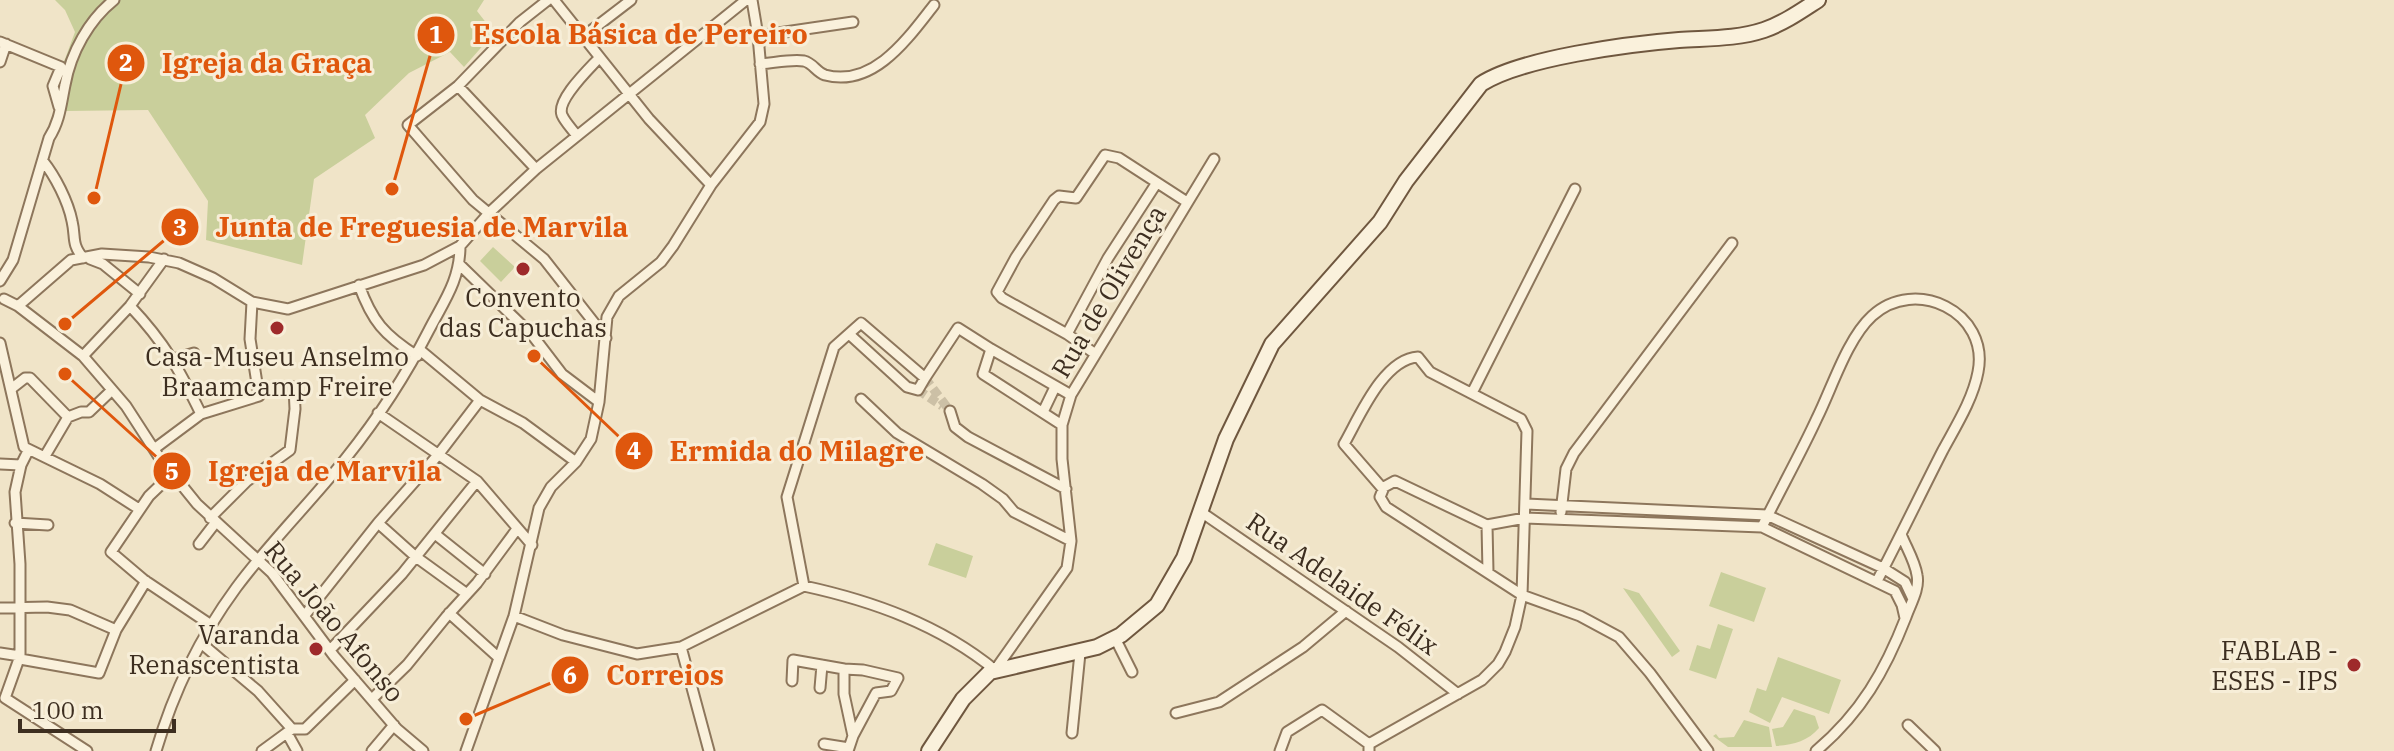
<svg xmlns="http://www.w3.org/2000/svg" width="2394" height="751" font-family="'IBM Plex Serif',serif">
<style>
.green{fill:#c9cf9b}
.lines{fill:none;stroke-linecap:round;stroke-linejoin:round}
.street-tunnel{stroke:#ccc0a6;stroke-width:9;stroke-dasharray:9 4.5;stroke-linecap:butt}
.street-casing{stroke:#8d765c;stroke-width:13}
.secondary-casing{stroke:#6f573f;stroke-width:18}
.street{stroke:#faf1dc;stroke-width:9}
.secondary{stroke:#faf1dc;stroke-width:14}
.poi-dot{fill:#9e2a2b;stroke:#f7eed8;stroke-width:3}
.labels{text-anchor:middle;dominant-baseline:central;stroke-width:6;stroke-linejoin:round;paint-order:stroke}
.street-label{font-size:26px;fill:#3d2e20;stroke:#f7eed8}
.poi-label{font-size:26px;fill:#3d2e20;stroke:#f7eed8}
.leader{fill:none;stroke:#df570d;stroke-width:3}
.callout-dot{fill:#df570d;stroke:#f7eed8;stroke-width:3}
.mark-label{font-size:24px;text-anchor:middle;font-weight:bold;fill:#fff}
.callout-label{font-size:28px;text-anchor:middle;font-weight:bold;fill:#df570d;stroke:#f7eed8;stroke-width:6;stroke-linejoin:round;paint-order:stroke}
</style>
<rect width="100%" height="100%" fill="#f0e4c8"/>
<path class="green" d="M55,0H484L477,11L494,33L464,67L450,52L409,73L365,115L375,138L314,179L302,265L206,240L208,201L148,110L66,111L48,88L65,59L75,32L65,10Z
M493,247L515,267L501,282L480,261Z
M936,543L973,556L966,578L928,565Z
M1721,572L1766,588L1754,622L1709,606Z
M1623,588L1639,593L1680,651L1672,657Z
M1718,624L1733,629L1716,679L1689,670L1697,645L1710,649Z
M1778,657L1841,680L1829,714L1782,697L1770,723L1749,712L1757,688L1766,691Z
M1794,709L1815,716L1819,728C1808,741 1793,745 1776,746L1772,729L1783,727Z
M1744,720L1769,727L1772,747H1728L1713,736L1716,734L1719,738L1734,737Z"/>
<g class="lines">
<path class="street-tunnel" d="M925,378L950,411
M918,390L942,406"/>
<g class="street-casing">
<path id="street" d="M548,0L520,22L458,86L408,125L473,200L544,259L606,338
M554,0L649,119L711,185
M584,36L631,0
M758,36L853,22
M0,42L61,67L53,86L59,107
M0,62L6,44
M760,64C774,63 791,59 804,61C813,63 816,72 825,75C874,88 908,38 934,5
M458,86L536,169
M577,136C572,129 565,122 562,115C556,100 589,69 599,58
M43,161C55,176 68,201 72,221C76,238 71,243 83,258
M90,259L103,264L140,294
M460,265L533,336L562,374L599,402
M0,281L13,260L49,138C60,121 61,104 65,85C71,52 89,20 114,0
M359,285C372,321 384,335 417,356
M4,299L18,306L83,356L126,406L159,457L197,504L272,573L334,656L397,729L423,751
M18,306L71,260L102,254L149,257L179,263L213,278L252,302L288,309L424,265L460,246L490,212L536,169L746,0
M130,306C165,343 179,369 201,414
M1067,334L1108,258L1156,184
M0,343L24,447L100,484L139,509
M420,350L480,400L523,423L576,462
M1094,353L1067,334L1002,298L997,292L1016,257L1054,200L1059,196L1076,198L1105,155L1119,158L1187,202
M83,356L130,306L164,259
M174,359L194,353
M925,378L958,328L991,349
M11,389L25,378H30L68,417
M1472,393L1575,189
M861,399L897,433L982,484L1003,499L1014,512L1071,541
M950,411L955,427L968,437L1066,489
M1043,412L1055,387
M378,413L477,481L532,545
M68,417L81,412H89L112,390
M1062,425L983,374L991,349L1071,395
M154,449L201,414L259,396L250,339L252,302
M28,451L21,465L15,492L20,564V656L5,698L87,751
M45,456L68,417
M0,464L21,465
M172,474L149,496L111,552L144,580L211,625
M1526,504L1767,515L1883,568L1905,582L1913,599
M1201,512L1398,647L1458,694
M1561,512L1566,469L1574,453L1732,243
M210,518L247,481L290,450L295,409L294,387
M15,523L48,525
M378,523L416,557L467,594
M1487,525L1488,572
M1762,527C1780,490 1800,455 1817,418C1832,388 1847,339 1872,316C1915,276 1990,312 1978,372C1973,399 1956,426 1943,450C1921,493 1900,537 1877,581
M435,534L485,574
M199,544L216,522
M804,586L787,497L834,347L861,323L925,378L918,390L907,387L849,334
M0,608L47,607L70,610L116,630
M449,613L499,658
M305,615L378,523L438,455L480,400
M514,616L563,635L637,654L681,647L804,586C873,601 940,625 995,670L1067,568L1071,541L1062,459V425L1071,395L1214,159
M1115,638L1132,672
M201,643L258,691L292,729
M681,647L709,751
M330,650L402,574L477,481
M0,653L20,656
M20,659L99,673L116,630L146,581
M844,669L863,670L898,678L891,691L876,693L853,736
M792,681L793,660L844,669V694L853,736L848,751
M820,688L822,665
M372,699L407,665L446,617L477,583L517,529
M1176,713L1219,702L1303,647L1346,611
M1908,725L1935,751
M292,729H305L355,680
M287,733L297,751
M1072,733L1080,653
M824,744L849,748
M156,751C173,693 200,637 236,588C270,542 311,502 346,458C378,418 406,375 429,330C444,301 460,280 460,246
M262,751L292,729
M372,751L394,725
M466,751L514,616L539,508L551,487L576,462L591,439L599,402L607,317L619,296L661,262L673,246L711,185L760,122L764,104L758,36L752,0
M1280,751L1287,732L1322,710L1369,744
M1369,751V744L1482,680L1498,664L1505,652L1515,627L1522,595L1527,431L1521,419L1430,372L1418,357C1383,359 1359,418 1344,444L1383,489
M1708,751L1650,673L1619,637L1580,616L1522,595L1386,507L1380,497L1384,487L1395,481L1487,525L1525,518L1762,527L1895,591L1902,605L1905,618
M1816,751C1861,713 1885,671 1906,617C1910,605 1920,589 1917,575C1915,561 1906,547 1901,534"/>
</g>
<g class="secondary-casing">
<path id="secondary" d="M929,751L963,699L990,672L1097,647L1121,635L1157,605L1184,558L1226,439L1272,344L1380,222L1406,181L1481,84C1521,58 1629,44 1679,40C1707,38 1737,39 1764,30C1784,23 1801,11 1818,0"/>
</g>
<use href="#street" class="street"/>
<use href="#secondary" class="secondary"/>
</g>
<g class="poi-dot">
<circle cx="523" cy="269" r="8"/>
<circle cx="277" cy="328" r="8"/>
<circle cx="316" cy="649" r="8"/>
<circle cx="2354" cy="665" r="8"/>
</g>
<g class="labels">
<g class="street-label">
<text transform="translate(1108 291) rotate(-59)">Rua de Olivença</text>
<text transform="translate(1343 583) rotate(35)">Rua Adelaide Félix</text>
<text transform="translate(335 621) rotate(50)">Rua João Afonso</text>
</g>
<g class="poi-label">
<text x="523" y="297">Convento<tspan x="523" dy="30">das Capuchas</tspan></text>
<text x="277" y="356">Casa-Museu Anselmo<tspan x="277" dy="30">Braamcamp Freire</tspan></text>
<text x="300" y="634" text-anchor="end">Varanda<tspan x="300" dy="30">Renascentista</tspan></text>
<text x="2338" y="650" text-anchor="end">FABLAB -<tspan x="2338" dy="30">ESES - IPS</tspan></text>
</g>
</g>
<path class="leader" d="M392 189L436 35M94 198L126 63M65 324L180 227M534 356L634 451M65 374L172 471M466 719L570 675"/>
<g class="callout-dot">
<circle cx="392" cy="189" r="8"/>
<circle cx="94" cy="198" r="8"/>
<circle cx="65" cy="324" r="8"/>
<circle cx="534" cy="356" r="8"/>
<circle cx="65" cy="374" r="8"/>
<circle cx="466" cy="719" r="8"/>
<circle cx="436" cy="35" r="20"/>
<circle cx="126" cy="63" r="20"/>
<circle cx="180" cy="227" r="20"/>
<circle cx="634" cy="451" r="20"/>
<circle cx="172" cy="471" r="20"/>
<circle cx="570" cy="675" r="20"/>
</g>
<g class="mark-label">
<text x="436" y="43">1</text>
<text x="126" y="71">2</text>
<text x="180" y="236">3</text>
<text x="634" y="459">4</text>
<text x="172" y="480">5</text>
<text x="570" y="684">6</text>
</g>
<g class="callout-label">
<text x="640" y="44">Escola Básica de Pereiro</text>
<text x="267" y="73">Igreja da Graça</text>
<text x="422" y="237">Junta de Freguesia de Marvila</text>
<text x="797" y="461">Ermida do Milagre</text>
<text x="325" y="481">Igreja de Marvila</text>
<text x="665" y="685">Correios</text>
</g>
<path d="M20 719v12h154v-12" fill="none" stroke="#3d2e20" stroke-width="4"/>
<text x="32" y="719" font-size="24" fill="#3d2e20" stroke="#f7eed8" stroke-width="6" paint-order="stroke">100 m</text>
</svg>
